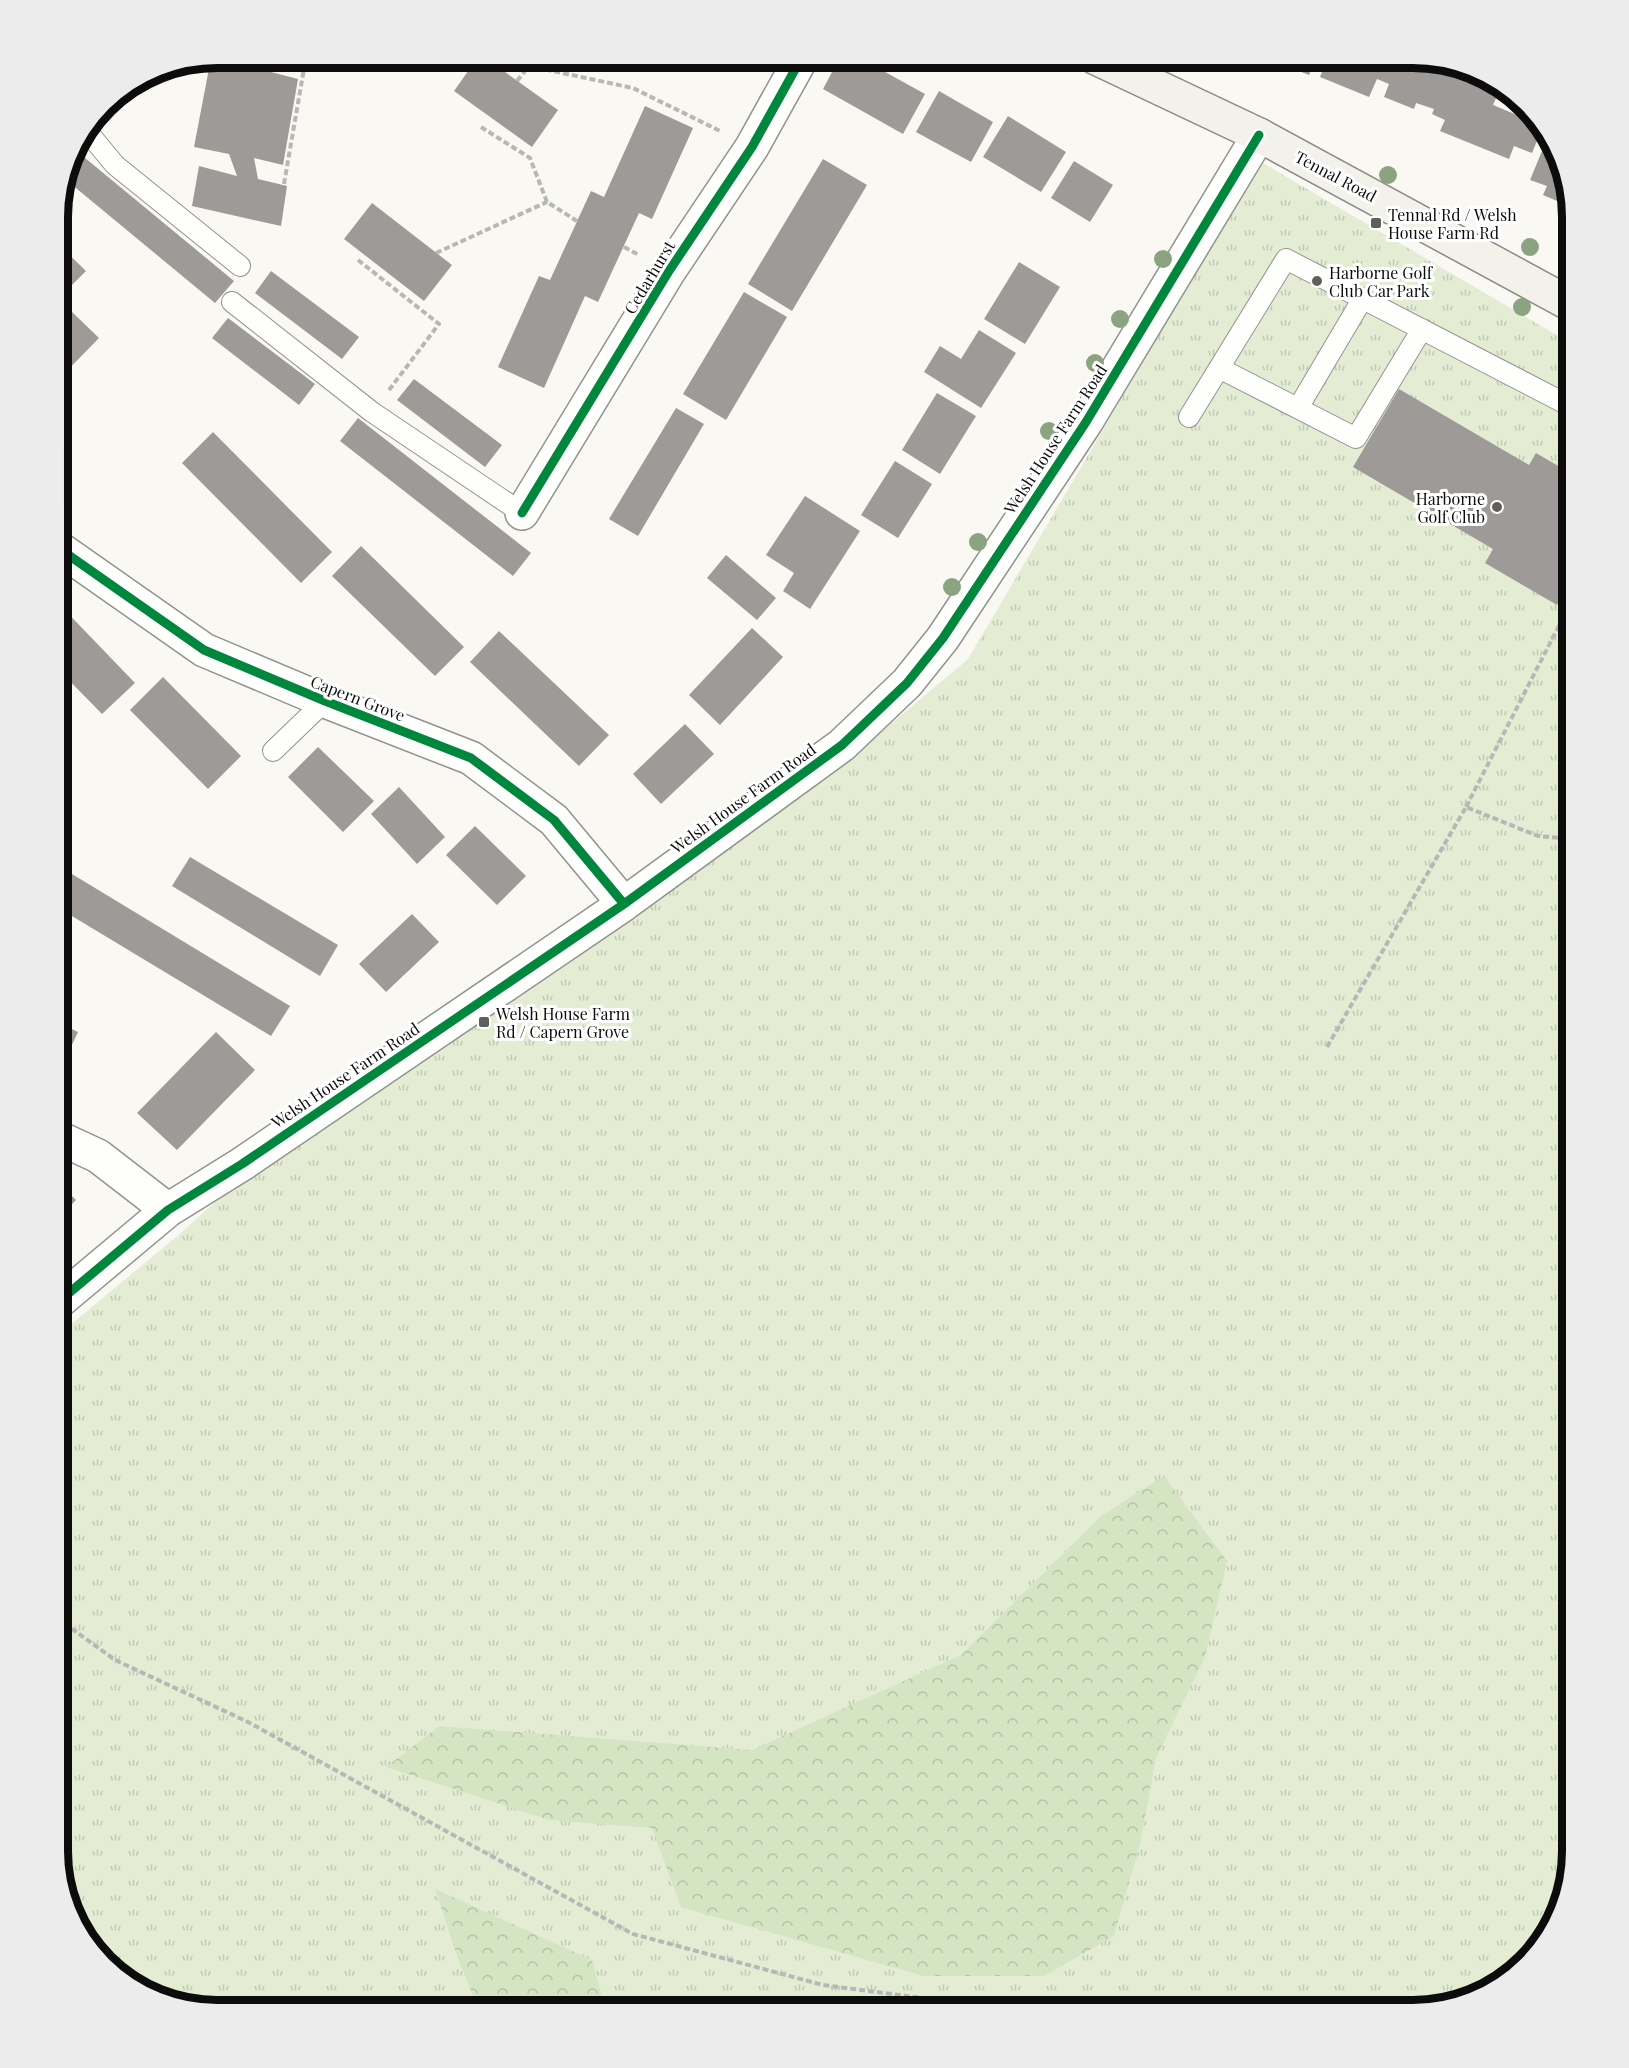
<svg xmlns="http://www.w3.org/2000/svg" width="1629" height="2068" font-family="'Playfair Display',serif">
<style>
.grass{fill:url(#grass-tufts)}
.forest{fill:url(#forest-crowns)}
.building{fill:#9d9a97}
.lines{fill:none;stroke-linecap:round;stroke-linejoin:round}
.lane-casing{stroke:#939290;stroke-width:22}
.street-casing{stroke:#939290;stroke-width:36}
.secondary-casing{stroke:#8a8986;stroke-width:36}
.path{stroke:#b7b7b6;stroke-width:4;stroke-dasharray:6 3;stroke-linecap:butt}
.lane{stroke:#fefefd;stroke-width:20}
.street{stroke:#fefefd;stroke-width:33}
.secondary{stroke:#f3f2ea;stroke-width:33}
.cycleway-casing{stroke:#fff;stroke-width:13}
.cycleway{stroke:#00873e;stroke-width:9}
.tree{fill:#8ca381}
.poi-dot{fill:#5f5f5c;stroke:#fff;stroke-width:2}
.labels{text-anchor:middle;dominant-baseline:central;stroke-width:6;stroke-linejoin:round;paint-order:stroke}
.street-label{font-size:16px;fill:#0c0c0c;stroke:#fff}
.poi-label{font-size:16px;fill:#0c0c0c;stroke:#fff;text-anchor:start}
.rim{fill:none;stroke:#0c0c0c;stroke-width:8}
</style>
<defs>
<pattern id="grass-tufts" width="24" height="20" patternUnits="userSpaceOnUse" patternTransform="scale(1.5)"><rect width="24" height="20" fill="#e4edd4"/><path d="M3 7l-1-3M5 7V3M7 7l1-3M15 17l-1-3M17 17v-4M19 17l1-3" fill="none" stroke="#c2cab5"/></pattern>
<pattern id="forest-crowns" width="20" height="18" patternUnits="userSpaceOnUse" patternTransform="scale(1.5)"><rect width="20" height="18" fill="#d5e4c3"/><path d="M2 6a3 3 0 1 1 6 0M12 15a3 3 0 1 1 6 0" fill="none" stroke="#b6c2a6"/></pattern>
</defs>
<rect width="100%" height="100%" fill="#faf8f2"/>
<path class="grass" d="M1261,162L1572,344V1851L1551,1931L1501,1984L1412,2011H217L137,1990L84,1940L57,1851V1336L181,1233L229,1189L636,917L835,771L968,659Z"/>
<path class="forest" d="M1164,1476L1227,1561L1205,1657L1156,1758L1140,1844L1114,1936L1044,1976H924L681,1907L652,1828L549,1820L386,1767L439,1726L752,1750L961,1655L1101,1516Z
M435,1889L592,1960L606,2011H479L457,1956Z"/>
<path class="building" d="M241,57H265L267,71L298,79L283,165L254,158L258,179L287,186L281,226L192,206L199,166L237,176L229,154L194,147L211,58L243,66Z
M478,57H484L558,110L532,147L454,91Z
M840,57H858L925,94L903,134L823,89Z
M1299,57H1422L1451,66L1450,69L1500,89L1493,105L1543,126L1532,153L1514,146L1509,159L1440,131L1445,120L1432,114L1434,109L1416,103L1414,109L1384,97L1389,84L1377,79L1369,97L1320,77L1322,72L1312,68L1309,75L1294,69Z
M939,91L993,122L971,162L916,132Z
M645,106L693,128L652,219L639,213L598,302L585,296L544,388L498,367L539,276L550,280L591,191L604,197Z
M1008,116L1066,152L1041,192L983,157Z
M73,148L234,281L215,303L65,179Z
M1542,151L1554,156L1569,206L1543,195L1547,186L1530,180Z
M823,159L867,185L792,311L748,284Z
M1074,161L1113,185L1090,222L1051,198Z
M372,203L452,265L424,301L344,239Z
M57,243L86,271L57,300Z
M1019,262L1060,287L1025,344L984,319Z
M271,271L359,337L342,359L255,293Z
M744,292L787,317L726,420L683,394Z
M71,311L99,338L57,381V325Z
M228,318L315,384L299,405L212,338Z
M979,330L1016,353L981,408L924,372L940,346L961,359Z
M414,379L502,445L485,467L397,400Z
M1399,389L1529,465L1536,453L1572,474V597L1564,593L1557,605L1485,563L1493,549L1353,467Z
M937,393L976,416L940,474L902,450Z
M676,408L704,424L638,536L609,519Z
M358,418L531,553L513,576L340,441Z
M213,432L332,552L301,583L182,463Z
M895,461L932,484L898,538L861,515Z
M805,496L860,531L810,609L783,591L794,573L766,555Z
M361,546L464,647L435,676L332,576Z
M726,555L776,598L757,620L707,578Z
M57,602L135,683L102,714L57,668Z
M752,628L783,657L720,725L689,695Z
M499,631L609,735L579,766L470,662Z
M163,677L241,756L208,789L130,710Z
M685,724L714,754L661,804L633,774Z
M318,747L374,801L343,832L288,777Z
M399,787L445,837L417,864L371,814Z
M475,826L526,876L497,905L446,855Z
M190,857L338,945L320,976L172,886Z
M67,871L290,1006L271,1036L57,907V887Z
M412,914L439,942L386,992L359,964Z
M57,1022L78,1032L57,1077Z
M216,1032L255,1070L177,1150L137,1113Z
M57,1182L76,1200L57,1220Z"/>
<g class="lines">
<g class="lane-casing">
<path id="lane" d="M86,130L115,165L240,266
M232,302L372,412L522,513
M1219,368L1356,438L1422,329
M1298,408L1363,298
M1189,417L1286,259L1572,407
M273,751L325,701"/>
</g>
<g class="street-casing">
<path id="street" d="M522,513L669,271L752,147L802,57
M57,547L204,650L325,701L471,758L554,820L624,904
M57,1137L98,1156L168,1210
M57,1303L168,1210L242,1164L624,904L842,745L907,683L943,638L1086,422L1259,135"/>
</g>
<g class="secondary-casing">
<path id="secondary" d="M1094,57L1259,135L1572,305"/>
</g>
<path class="path" d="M517,81L529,66L633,88L722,132
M481,127L530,158L547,202L577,221
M284,184L306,57
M624,247L639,255
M436,253L547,202
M358,260L439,324L389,390
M1466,807L1568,608
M1327,1047L1466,807L1538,836L1572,839
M57,1618L115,1660L248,1722L633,1934L823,1985L1021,2011"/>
<use href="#lane" class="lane"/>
<use href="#street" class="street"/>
<use href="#secondary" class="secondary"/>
<g class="cycleway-casing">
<path id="cycleway" d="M522,513L669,271L752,147L802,57
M57,547L204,650L325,701L471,758L554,820L624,904
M57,1303L168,1210L242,1164L624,904L842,745L907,683L943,638L1086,422L1259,135"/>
</g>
<use href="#cycleway" class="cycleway"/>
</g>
<g class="tree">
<circle cx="1388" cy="175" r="9"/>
<circle cx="1530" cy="247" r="9"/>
<circle cx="1163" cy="259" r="9"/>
<circle cx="1522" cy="307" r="9"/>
<circle cx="1120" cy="319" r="9"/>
<circle cx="1095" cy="363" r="9"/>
<circle cx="1049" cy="431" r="9"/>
<circle cx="978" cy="542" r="9"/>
<circle cx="952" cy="587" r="9"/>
</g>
<g class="poi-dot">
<rect x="1370" y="217" width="12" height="12" rx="3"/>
<circle cx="1317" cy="281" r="6"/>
<circle cx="1497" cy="507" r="6"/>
<rect x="478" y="1016" width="12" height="12" rx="3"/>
</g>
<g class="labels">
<g class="street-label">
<text transform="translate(1336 176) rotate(28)">Tennal Road</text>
<text transform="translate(649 277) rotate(-59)">Cedarhurst</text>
<text transform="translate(1055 439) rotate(-57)">Welsh House Farm Road</text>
<text transform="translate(358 698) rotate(21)">Capern Grove</text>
<text transform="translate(743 798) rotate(-36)">Welsh House Farm Road</text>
<text transform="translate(345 1075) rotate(-34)">Welsh House Farm Road</text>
</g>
<g class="poi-label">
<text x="1388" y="214">Tennal Rd / Welsh<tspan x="1388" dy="18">House Farm Rd</tspan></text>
<text x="1329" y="272">Harborne Golf<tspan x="1329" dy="18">Club Car Park</tspan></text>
<text x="1485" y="498" text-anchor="end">Harborne<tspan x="1485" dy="18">Golf Club</tspan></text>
<text x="496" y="1013">Welsh House Farm<tspan x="496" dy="18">Rd / Capern Grove</tspan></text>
</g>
</g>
<path d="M0 0H1629V2068H0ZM217 68H1413A149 149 0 0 1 1562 217V1851A149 149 0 0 1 1413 2000H217A149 149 0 0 1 68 1851V217A149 149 0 0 1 217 68Z" fill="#ececec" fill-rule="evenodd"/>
<path class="rim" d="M217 68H1413A149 149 0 0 1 1562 217V1851A149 149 0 0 1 1413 2000H217A149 149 0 0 1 68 1851V217A149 149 0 0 1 217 68Z"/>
</svg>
